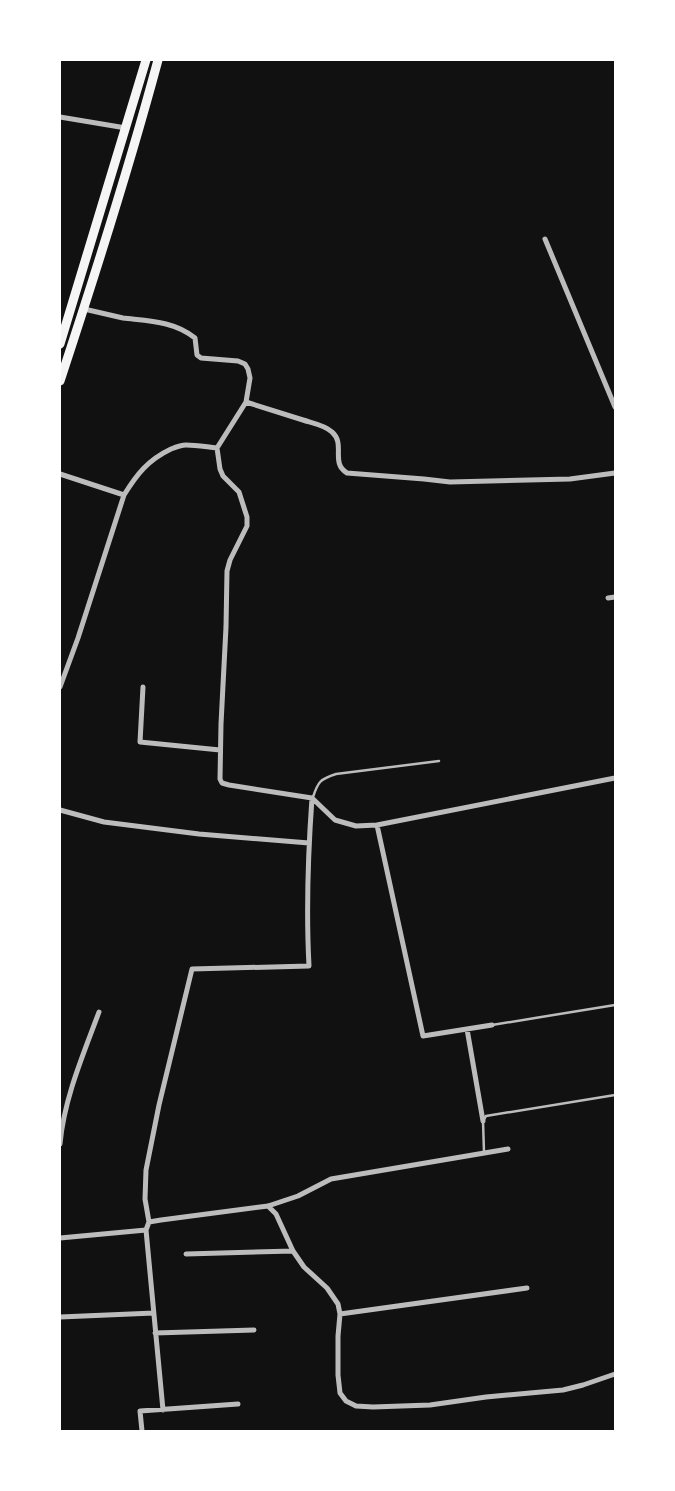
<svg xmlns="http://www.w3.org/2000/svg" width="675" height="1491" font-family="'Open Sans',sans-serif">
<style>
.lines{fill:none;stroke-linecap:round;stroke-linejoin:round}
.service{stroke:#bcbcbc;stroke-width:2.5}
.minor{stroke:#bcbcbc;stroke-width:5}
.primary{stroke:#f5f5f5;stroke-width:9}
</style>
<rect width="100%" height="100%" fill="#111"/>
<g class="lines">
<path class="service" d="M313,797C318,782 320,779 336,774L439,761
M492,1025L615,1005
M484,1152L483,1121L486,1116L615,1095"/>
<path class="minor" d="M60,117L126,128
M545,239L615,407
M84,309C97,312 110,315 123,318C148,321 174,321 195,338L197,355L201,358L238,361L245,364L248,369L250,378L246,402L217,448L220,469L223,476L239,492L247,517V526L230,560L227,571L226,627L221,724L220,779L222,783L229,785L312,798L335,820L356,826L377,825L615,778
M246,402C265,408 284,414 303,420C312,423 325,425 332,432C346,444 330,463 347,473L424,479L450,482L570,479L615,473
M60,474L124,495
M608,598L615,597
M60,687L78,638L124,495C137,474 148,460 171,449C176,447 181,445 186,445C196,445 207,447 217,448
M143,687L140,742L220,750
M60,810L104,822L199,834L309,843
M377,825L423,1036L492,1025
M467,1029L483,1121
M60,1144C64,1099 83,1055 99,1012
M268,1206L276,1214L293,1251L304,1267L327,1288L338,1304L340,1314L338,1336V1375L340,1393L346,1401L356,1406L373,1407L430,1405L486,1397L563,1390L583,1385L615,1374
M149,1222L145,1199L146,1170L159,1105L192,969L309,966C306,910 308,854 312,798
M146,1230L149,1222L161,1220L268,1206L298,1196L331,1179L508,1149
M146,1230L163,1410
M60,1238L146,1230
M186,1254L293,1251
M340,1314L527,1288
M60,1317L154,1313
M155,1333L254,1330
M142,1431L140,1411L238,1404"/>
<path class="primary" d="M60,344L146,60
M60,381C95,275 129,168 158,60"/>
</g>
<rect width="675" height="1491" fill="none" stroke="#ffffff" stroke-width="122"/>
</svg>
